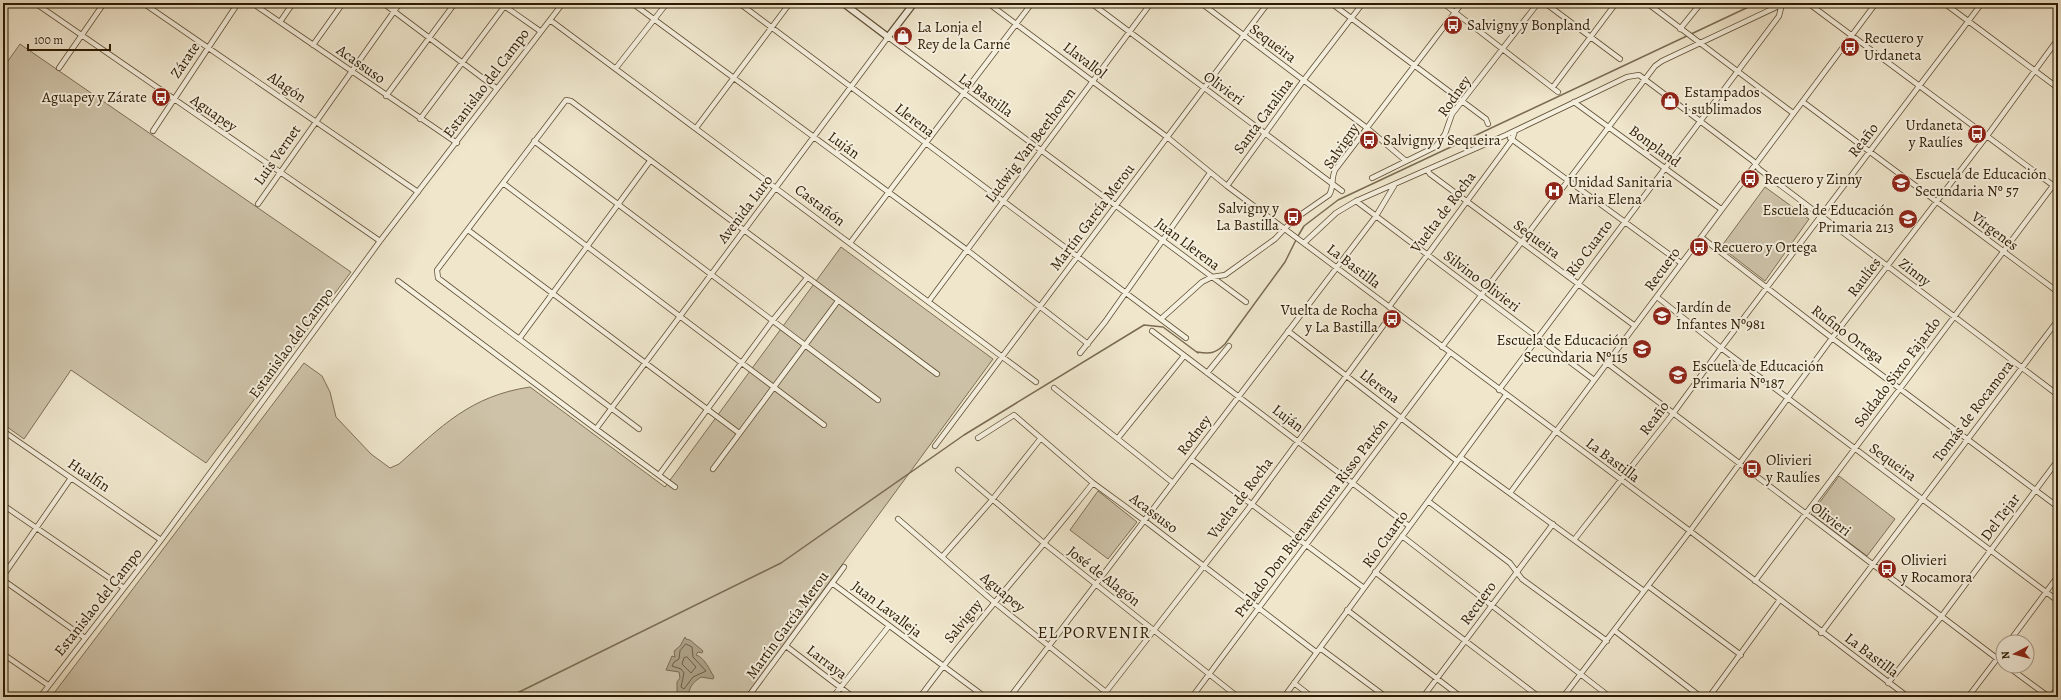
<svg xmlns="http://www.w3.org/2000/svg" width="2061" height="700" font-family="Alegreya,serif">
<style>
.green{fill:#cec3a9;stroke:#7e6f55}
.water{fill:#ada187;stroke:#7a6b51}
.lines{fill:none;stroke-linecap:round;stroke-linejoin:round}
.shore{stroke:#6d5e44;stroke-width:1}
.stream{stroke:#7a6b51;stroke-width:1.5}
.minor-casing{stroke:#5e4e34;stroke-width:6}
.tertiary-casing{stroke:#5e4e34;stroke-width:8}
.minor{stroke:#f5efde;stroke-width:4.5}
.tertiary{stroke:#f5efde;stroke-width:5.5}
.labels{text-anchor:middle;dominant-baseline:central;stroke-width:4;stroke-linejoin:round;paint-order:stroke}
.poi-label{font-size:15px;fill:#2d1b01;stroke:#f5efde;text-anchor:start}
.street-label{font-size:15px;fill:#2d1b01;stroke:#f5efde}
.quarter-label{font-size:17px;letter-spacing:1px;fill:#2d1b01;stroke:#f5efde}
</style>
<rect width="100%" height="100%" fill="#efe6cc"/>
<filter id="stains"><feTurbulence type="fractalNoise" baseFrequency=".005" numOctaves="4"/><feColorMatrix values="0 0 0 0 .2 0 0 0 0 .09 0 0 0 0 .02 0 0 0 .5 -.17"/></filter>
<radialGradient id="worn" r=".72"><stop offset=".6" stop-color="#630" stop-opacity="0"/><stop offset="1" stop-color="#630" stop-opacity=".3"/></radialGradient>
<path class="green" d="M20,44L351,272L206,463L71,370L24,439L3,424V68Z
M1765,187L1809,219L1765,281L1721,247Z
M841,247L993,359L745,697H51L304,363L322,376L330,392L336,417L371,454L390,468L399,464C442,426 470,396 530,387L665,487Z
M1839,476L1895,519L1867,556L1811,514Z
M1098,491L1137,522L1108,559L1070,530Z"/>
<path class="water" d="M685,637L686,639L690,640L703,651L702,653L698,652L696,655C704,657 710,670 714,677L713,679L701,677C693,682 688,688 689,697H685L683,692L681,695L677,694V682L680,678L679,672L666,670L672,656L675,657L674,651L680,646Z"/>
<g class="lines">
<path class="shore" d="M686,644L692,647L693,657L706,671L693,677L684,689L681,687L684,673L681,669L672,666L674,662L679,659L680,651Z
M687,657L696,667L691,673L682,664L684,658Z"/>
<path class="stream" d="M1298,236L1304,226L1338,200L1757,3
M1197,352C1210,354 1215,354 1225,344L1285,262L1296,240
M509,697L781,563L964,435L1144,325L1163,327L1198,353"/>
<g class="minor-casing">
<path id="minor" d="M35,3L380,241
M143,3L418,192
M252,3L457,143
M383,3L496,88
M500,3L540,31
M632,3L967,250L1088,344
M739,3L1186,338
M988,3L1167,137L1227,186L1690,531L1908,697
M1091,3L1342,191
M1201,3L1367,128L1406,161
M1331,3L1486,119L1488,124
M1443,3L1558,92
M1545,3L1620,59
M1647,3L1793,113
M1808,3L2058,189
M1944,3L2058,88
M550,20L1036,382
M280,22L293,3
M1680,29L1701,3
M313,45L343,3
M59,68L104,3
M616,68L667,3
M1553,87L1616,3
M386,96L455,3
M1574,102L1721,209
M1803,102L2058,292
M420,119L507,3
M696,128L790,3
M153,131L238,3
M1510,138L1681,263
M534,141L878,400
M1427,170L1430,174L1635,326
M1372,178L1435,147L1445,134L1452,114L1538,3
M503,183L437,270L438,278L639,429
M1227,186L1303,81L1363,3
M1356,201L1594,380
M258,204L400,3
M468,230L739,433
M1701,237L1832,338L2058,507
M850,243L1032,3
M1304,243L1336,213L1356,201L1506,135L1627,77L1639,75L1753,161L1759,169L2058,395
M398,281L596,429L675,487
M1657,297L1721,348L2058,601
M929,301L1151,3
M1389,307L1512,140L1515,131
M1162,318L1202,282L1212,277L1225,275L1275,239L1293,220L1329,195C1334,188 1331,178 1335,170L1462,3
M1152,331L1409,526
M1288,331L1457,461
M519,339L650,161
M1442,347L1655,66L1662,61L1785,3
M1080,353L1105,322L1210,173
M1607,363L2003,663
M1207,373L1229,346
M1054,388L1173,483
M1499,390L1779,16L1782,4
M824,425L503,183L566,100L571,101L937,374
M596,429L888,37L1246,302
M3,431L161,540
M978,438L1014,415L1093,483L1145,521L1316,652
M1118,438L1184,356
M935,446L1268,3
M1460,457L1644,591
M1191,459L1364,588
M713,469L838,301
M958,470L1045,544L1238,697
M659,475L773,320L807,278
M1510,493L1876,3
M1428,501L1510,563L1522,579L1607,641
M3,505L124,588
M898,519L994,602L1112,697
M1402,536L1610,697
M1574,540L1672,415L1721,348L1982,3
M942,557L992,500L1041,438
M1375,572L1539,697
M3,576L71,478
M3,580L85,638
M1755,581L2058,179
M832,583L985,697
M1648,586L1741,655
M1347,610L1461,697
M1615,631L1701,697
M1821,633L2058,320
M2009,642L2058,576
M786,646L853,697
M1320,648L1386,697
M3,654L48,685
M2007,666L2049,697
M1294,683L1312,697
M1888,683L1941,617L2058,460
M40,697L161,540L380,241L563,3
M748,697L844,567
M833,697L889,626
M920,697C974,623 1036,556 1093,483
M1010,697L1376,216L1394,186
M1102,697L1252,504L1394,311
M1192,697L1450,353
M1284,697L1506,395
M1423,697L1553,524
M1563,697L1690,531L1832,338L1987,136L2058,39
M1709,697L1779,601
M1968,697L2003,651
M2051,697L2058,687"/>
</g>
<g class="tertiary-casing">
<path id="tertiary" d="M843,3L888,37L914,3"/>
</g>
<use href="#minor" class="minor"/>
<use href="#tertiary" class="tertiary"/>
</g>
<defs>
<g id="bus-disc" transform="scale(1)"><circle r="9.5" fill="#8f2418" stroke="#f5efde"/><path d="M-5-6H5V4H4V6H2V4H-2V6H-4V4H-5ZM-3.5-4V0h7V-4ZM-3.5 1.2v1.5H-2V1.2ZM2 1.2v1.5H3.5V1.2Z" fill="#fff"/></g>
<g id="shop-disc" transform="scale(1)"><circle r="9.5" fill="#8f2418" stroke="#f5efde"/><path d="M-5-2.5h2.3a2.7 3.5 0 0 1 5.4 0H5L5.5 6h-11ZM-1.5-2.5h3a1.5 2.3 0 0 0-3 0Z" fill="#fff"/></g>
<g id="school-disc" transform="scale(1)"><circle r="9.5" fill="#8f2418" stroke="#f5efde"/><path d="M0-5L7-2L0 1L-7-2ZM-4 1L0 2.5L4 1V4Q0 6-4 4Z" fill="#fff"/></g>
<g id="hospital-disc" transform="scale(1)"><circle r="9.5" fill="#8f2418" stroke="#f5efde"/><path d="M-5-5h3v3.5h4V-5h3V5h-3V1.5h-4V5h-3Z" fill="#fff"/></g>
</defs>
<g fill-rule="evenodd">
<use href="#bus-disc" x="1453" y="25"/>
<use href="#shop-disc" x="903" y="36"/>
<use href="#bus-disc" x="1850" y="47"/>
<use href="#bus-disc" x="161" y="97"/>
<use href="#shop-disc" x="1670" y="101"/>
<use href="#bus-disc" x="1977" y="134"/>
<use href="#bus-disc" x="1369" y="140"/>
<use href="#bus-disc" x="1750" y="179"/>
<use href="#school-disc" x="1901" y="183"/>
<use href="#hospital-disc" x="1554" y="191"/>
<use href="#bus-disc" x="1293" y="217"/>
<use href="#school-disc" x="1908" y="219"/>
<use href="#bus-disc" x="1699" y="247"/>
<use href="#school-disc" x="1662" y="316"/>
<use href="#bus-disc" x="1392" y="319"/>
<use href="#school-disc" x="1642" y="349"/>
<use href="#school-disc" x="1678" y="375"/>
<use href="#bus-disc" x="1752" y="469"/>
<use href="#bus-disc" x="1887" y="569"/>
</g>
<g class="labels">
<g class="poi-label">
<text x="1467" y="25">Salvigny y Bonpland</text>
<text x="917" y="27">La Lonja el<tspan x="917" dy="17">Rey de la Carne</tspan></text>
<text x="1864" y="38">Recuero y<tspan x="1864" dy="17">Urdaneta</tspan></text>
<text x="1684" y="92">Estampados<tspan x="1684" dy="17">i sublimados</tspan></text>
<text x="147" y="97" text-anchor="end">Aguapey y Zárate</text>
<text x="1963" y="125" text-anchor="end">Urdaneta<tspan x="1963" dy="17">y Raulíes</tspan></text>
<text x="1383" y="140">Salvigny y Sequeira</text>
<text x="1915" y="174">Escuela de Educación<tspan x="1915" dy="17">Secundaria Nº 57</tspan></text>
<text x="1764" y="179">Recuero y Zinny</text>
<text x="1568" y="182">Unidad Sanitaria<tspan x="1568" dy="17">Maria Elena</tspan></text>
<text x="1279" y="208" text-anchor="end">Salvigny y<tspan x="1279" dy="17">La Bastilla</tspan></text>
<text x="1894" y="210" text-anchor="end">Escuela de Educación<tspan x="1894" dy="17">Primaria 213</tspan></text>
<text x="1713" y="247">Recuero y Ortega</text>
<text x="1676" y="307">Jardín de<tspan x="1676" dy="17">Infantes Nº981</tspan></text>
<text x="1378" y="310" text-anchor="end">Vuelta de Rocha<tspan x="1378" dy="17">y La Bastilla</tspan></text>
<text x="1628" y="340" text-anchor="end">Escuela de Educación<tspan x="1628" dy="17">Secundaria Nº115</tspan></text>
<text x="1692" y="366">Escuela de Educación<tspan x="1692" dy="17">Primaria Nº187</tspan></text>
<text x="1766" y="460">Olivieri<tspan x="1766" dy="17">y Raulíes</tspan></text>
<text x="1901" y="560">Olivieri<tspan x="1901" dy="17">y Rocamora</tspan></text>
</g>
<g class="street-label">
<text transform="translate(1273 43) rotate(37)">Sequeira</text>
<text transform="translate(185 60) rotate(-56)">Zárate</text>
<text transform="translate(1085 60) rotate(37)">Llavallol</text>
<text transform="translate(361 64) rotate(35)">Acassuso</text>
<text transform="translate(486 83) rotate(-53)">Estanislao del Campo</text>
<text transform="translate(287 87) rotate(34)">Alagón</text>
<text transform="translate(1224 88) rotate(36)">Olivieri</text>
<text transform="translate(986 95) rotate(36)">La Bastilla</text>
<text transform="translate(1454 96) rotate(-55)">Rodney</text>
<text transform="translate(214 113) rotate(35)">Aguapey</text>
<text transform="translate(1263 116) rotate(-54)">Santa Catalina</text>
<text transform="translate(915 120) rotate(37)">Llerena</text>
<text transform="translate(1863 140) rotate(-52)">Reaño</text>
<text transform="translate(844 145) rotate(36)">Luján</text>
<text transform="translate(1030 145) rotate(-53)">Ludwig Van Beethoven</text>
<text transform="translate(1341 146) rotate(-56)">Salvigny</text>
<text transform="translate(1655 146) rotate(36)">Bonpland</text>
<text transform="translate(277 155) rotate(-55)">Luis Vernet</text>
<text transform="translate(820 205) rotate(37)">Castañón</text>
<text transform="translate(745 209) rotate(-53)">Avenida Luro</text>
<text transform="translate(1443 212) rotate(-53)">Vuelta de Rocha</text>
<text transform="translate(1092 217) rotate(-53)">Martín García Merou</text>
<text transform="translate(1995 231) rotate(37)">Vírgenes</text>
<text transform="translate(1537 239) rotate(37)">Sequeira</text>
<text transform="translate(1188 244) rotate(37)">Juan Llerena</text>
<text transform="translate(1589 248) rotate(-53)">Río Cuarto</text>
<text transform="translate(1354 266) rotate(37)">La Bastilla</text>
<text transform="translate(1662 269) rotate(-54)">Recuero</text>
<text transform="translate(1915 272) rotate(37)">Zinny</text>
<text transform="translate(1864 277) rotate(-53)">Raulíes</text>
<text transform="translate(1482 281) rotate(37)">Silvino Olivieri</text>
<text transform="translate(1848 334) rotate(37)">Rufino Ortega</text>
<text transform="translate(291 343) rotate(-54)">Estanislao del Campo</text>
<text transform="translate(1897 372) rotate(-53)">Soldado Sixto Fajardo</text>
<text transform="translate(1380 386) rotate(37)">Llerena</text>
<text transform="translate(1973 411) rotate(-53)">Tomás de Rocamora</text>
<text transform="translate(1288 418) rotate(37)">Luján</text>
<text transform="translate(1654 418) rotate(-53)">Reaño</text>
<text transform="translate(1194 435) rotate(-53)">Rodney</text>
<text transform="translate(1613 460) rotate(37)">La Bastilla</text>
<text transform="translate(1893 462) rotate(36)">Sequeira</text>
<text transform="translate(89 475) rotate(34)">Hualfin</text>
<text transform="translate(1240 498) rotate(-53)">Vuelta de Rocha</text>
<text transform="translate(1154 513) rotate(37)">Acassuso</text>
<text transform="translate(2000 517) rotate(-53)">Del Tejar</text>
<text transform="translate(1311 518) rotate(-53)">Prelado Don Buenaventura Risso Patrón</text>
<text transform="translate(1831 519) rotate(37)">Olivieri</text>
<text transform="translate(1385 539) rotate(-54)">Río Cuarto</text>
<text transform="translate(1104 576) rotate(38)">José de Alagón</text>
<text transform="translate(1003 592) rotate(40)">Aguapey</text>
<text transform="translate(98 602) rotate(-52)">Estanislao del Campo</text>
<text transform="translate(1478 603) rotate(-54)">Recuero</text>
<text transform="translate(887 609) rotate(37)">Juan Lavalleja</text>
<text transform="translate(963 621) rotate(-51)">Salvigny</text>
<text transform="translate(787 625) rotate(-54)">Martín García Merou</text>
<text transform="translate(1872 655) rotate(37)">La Bastilla</text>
<text transform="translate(827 662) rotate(37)">Larraya</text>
</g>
<g class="quarter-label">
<text x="1094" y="632">EL PORVENIR</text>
</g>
</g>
<rect width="2061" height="700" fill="none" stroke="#efe6cc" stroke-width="16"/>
<rect x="4" y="4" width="2053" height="692" fill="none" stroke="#2d1b01" stroke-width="2"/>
<rect x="8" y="8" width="2045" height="684" fill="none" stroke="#2d1b01"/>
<g transform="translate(2015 654) rotate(263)"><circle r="19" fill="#f5efde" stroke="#a59a86"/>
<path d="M0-3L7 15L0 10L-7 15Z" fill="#8f2418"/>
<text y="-6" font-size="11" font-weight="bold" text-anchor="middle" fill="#2d1b01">N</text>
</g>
<path d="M28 44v6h82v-6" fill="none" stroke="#2d1b01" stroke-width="2"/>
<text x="34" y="44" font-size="12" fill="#2d1b01" stroke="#f5efde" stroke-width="3" paint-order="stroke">100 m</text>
<rect width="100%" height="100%" filter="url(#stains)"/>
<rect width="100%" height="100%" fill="url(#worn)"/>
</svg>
